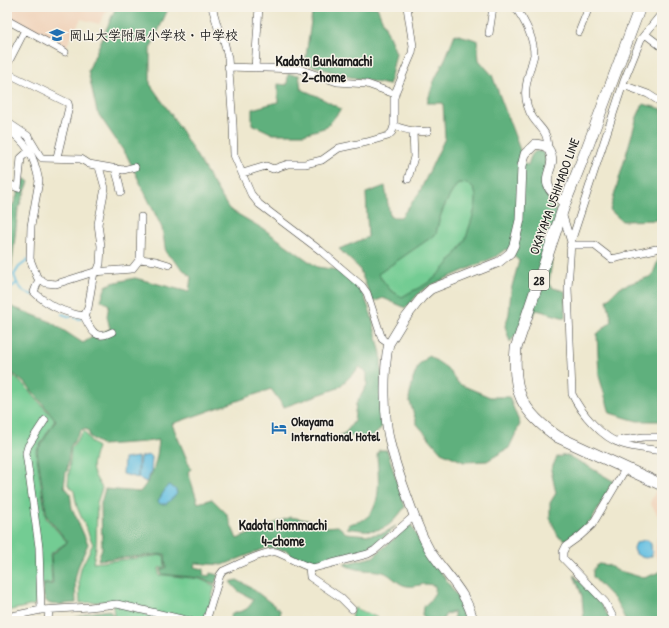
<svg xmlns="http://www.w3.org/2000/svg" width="669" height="628" font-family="'Patrick Hand','Klee One',sans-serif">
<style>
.built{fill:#f1d5bd}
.green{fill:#73cc93;stroke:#487458}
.forest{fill:#5eb07d;stroke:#3d664c;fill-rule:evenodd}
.water{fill:#64bfe2;stroke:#406e7f}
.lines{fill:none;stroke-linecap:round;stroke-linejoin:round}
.stream{stroke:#64bfe2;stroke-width:2}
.minor-casing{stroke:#3c3b37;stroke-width:8}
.tertiary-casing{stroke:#3c3b37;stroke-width:10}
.primary-casing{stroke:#3c3b37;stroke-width:12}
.minor{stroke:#fff;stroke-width:7}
.tertiary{stroke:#fff;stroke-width:9}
.primary{stroke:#fff;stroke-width:11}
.labels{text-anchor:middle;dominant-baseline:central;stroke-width:3;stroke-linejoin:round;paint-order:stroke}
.shield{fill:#f7f3e8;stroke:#5e5c59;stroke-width:1}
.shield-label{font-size:12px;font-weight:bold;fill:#1c1c1c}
.poi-label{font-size:13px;font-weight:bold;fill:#1c1c1c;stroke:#f7f3e8;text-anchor:start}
.street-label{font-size:13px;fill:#1c1c1c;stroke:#f7f3e8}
.neighbourhood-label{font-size:14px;font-weight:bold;fill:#1c1c1c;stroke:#f7f3e8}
</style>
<rect width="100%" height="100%" fill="#f7f3e8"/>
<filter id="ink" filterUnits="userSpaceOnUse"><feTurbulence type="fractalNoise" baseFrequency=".025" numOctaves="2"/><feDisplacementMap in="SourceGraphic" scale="8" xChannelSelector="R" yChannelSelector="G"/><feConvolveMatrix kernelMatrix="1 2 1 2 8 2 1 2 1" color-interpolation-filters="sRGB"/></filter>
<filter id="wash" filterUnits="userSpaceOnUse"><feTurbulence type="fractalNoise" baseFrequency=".012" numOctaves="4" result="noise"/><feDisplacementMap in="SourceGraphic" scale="16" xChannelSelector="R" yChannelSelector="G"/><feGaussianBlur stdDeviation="0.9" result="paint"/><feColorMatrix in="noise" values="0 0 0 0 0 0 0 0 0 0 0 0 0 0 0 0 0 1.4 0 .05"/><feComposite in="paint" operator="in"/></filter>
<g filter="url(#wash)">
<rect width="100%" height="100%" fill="#eee8cf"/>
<path class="built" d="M7,7H109L99,24L81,19L66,47L63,48L7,16Z
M658,486L662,488V522L650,503Z
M662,531V565L660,564L654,554L657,536Z"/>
<path class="green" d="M458,183C484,182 476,208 470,225C468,231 467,237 464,242C458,253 441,273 432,280C423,287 411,291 402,297L390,290L378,274L436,234C439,215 447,199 458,183Z
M7,370L26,387L55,420L36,451L46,518L67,542L50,554L52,583L38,585L37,601L34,605L7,611Z
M84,431L92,443L97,447C90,470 90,468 102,488L97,503L96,547L93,563L164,555L165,567L159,568V576L164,575L200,579L215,586L206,621H115L112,601L80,603L79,579L81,568L93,544L77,507L74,491L68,485L71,448L82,433Z
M355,608L385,621H351L352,613Z"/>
<path class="forest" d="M116,7H169L150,49V84L171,114L229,209L265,230L317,267L338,270L361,288L371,314L381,354L383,424C375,441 365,437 349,436C345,436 341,437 336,438L346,432L354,421L356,404L367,385V373L360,367L338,388L284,407L271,389L172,424L191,469L188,472L198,503L212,499L226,513L237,539L290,517L318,522L326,527L338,526L346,533L369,535L384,533L396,526L379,542L367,549L337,558L316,563L307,561L291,556L289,552L285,550C280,551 274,547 266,548L223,565L195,563L194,567L204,569L203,575L210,576L211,573L218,575L215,584L200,578L161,574V569L166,568L165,554L98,560L102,548L101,503L105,489L140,492C154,475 157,461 159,440L145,442L102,445L90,437L88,430L82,429L70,447L67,471L66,472L64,486L70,493L72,508L88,544L78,567L75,580L76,603C55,604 42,611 43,585L53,584L51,555L68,542L47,517L37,451L56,420L27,385L7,369V305L49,321L83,343L94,336L110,329L107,316L109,305L101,300L106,286L112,283L135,278L189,292L191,277L166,253L162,228L127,156L97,112L88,71Z
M313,7H377L396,53L389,85L341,75L305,63Z
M455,34L477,40L479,60L492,75L520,150V162L528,165C531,156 533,147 544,153C548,164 541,174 543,186C544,194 553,201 556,208C560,218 549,240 545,250L552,259L549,284L553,288L565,291V318L537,310L510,342L505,326L509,314L511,290L519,261L506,249L495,257L429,286L421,291L406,308L383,298L373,302L359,268L339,249L368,237L366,193L385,186L390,217H401L419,193L445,138L443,103H427L434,81L446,57ZM458,183C484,182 476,208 470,225C468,230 467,237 464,242C458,253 441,273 432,280C423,287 411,291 402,297L390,290L378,274L436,234C439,215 446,200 458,183Z
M288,74L299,75L301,89L317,96L341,109L327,127L304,134H273L252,124V109L278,102V84L287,85Z
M643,104L662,109V237L661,220L622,221L610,210L637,117Z
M24,178L29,182L18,209L10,283L7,287V205H13Z
M662,250V421H637L610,413L599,376L597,334L612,321L607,300L620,287L652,276Z
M428,355L447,368L459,384L490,397H509L520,424L509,448L487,461L464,462L441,452L417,424L409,399L413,379L419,364L426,359Z
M379,450H387L405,507C401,512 396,519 390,524C378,534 362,530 347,528L349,524C353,523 357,522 361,521C384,510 378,475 377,455Z
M566,455L586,465L613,481L592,520L582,529L566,540L558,536L550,518V503L556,493L551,470L557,457Z
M408,525L412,526C426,560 457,585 468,621H451L454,619V612L446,614L442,621H428L422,615L423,607C430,601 437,595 435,586C422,581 418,588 407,586C398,585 392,575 383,572C371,569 355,572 344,564L373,557L396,537Z
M598,564L608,565L616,570L644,578L662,571V621H626L616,601L593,577V570Z
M574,575L600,602L611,621H584L582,596Z
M237,580L250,587L280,610L281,621H229L232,613C243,611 249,611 253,599L238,591L230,582Z
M109,610L113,615V621H73V618L89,613Z"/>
<path class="water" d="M149,455L152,457L151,473L146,482L138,478L140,457Z
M138,457V478L123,474L124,459Z
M168,485H170L176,490L177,494L166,504H160L158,501Z
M644,540H648L651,544L652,556C646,560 640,557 635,553L634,548L636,543Z"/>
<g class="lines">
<path class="stream" d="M17,283L24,292L33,295
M7,291L17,283L14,275L19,267L27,261V259
M62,314L71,317
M75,318L81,319"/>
</g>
</g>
<g filter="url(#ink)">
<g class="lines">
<g class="minor-casing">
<path id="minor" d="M212,7L218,28L224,41L228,58L233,125L234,155L251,194L259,204L321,251L362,286L367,293L382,339L389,344
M515,7C525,21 534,37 534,55C528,78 519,96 533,118C542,131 547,130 548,148
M662,13L641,39L624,81L571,242L568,288L572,394C581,413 602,438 622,444C634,448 649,449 662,451
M7,20L65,52
M579,32L589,7
M489,34L493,7
M645,34L662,47
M7,65L25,30
M228,67L299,69L337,82L367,84L395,94
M255,68L259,7
M7,73L68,103L69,107L57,157
M623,85L648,94L662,103
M7,122L28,136L40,156L42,158L81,159L89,164L123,170L135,167
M394,126C405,129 416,133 428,131
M7,129C28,143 34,156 39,181L31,226L30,259L37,277L46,283L56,284L94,272L132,269L140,259L141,217
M115,168L119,182L121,192
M243,173L266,166L273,169L288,164H305L322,160L339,148L367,142L388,136L392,132L394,126V98L396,91L412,53L413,46L407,7
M408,179L414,157L413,131
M7,187L9,184L18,188L21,158L30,150
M562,213L571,242
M570,245H594L612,259L656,249
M140,259L156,261L169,265
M97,272L100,264L101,246L98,224L105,188L99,167
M39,279L34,292C48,306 65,313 84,316C91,330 95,341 112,332
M84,316L88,308L94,272
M615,441L644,437H662
M309,567L310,577L341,598L352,609
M41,610L39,547L26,453L28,446L45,420
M7,617L41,610L90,607L117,604L190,621
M48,621L49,610
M206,621L220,575L223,571C233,567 266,550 276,552C288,556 299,565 313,568L368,554L375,550L414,516
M615,621L605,602L563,558V552L566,546L580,536L592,525L626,468"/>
</g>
<g class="tertiary-casing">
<path id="tertiary" d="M473,621C468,593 443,572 429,549C420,533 414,516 408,499C401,479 393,459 389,438C384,415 384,377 387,353L389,344L403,321L422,297L431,289L499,262L510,253L514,245L520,220L522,166L525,154L535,144C542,145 547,145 550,152C556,166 544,173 548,185C550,193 559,198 565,203"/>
</g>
<g class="primary-casing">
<path id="primary" d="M640,7L587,148L565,203L516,348C512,392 522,412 558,437L662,485"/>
</g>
<use href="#minor" class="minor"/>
<use href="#tertiary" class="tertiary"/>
<use href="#primary" class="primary"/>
</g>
</g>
<defs>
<g id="school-bare" transform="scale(1.2)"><path d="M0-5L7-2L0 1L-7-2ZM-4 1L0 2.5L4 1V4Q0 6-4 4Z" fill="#1f6fb2" stroke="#f7f3e8" stroke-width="2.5" paint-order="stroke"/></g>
<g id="hotel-bare" transform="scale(1.2)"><path d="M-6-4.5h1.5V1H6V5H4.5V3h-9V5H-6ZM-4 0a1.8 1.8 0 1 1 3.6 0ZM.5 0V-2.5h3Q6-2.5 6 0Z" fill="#1f6fb2" stroke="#f7f3e8" stroke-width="2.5" paint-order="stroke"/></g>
</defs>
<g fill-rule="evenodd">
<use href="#school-bare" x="57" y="35"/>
<use href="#hotel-bare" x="279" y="428"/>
</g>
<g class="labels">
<rect class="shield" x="529" y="270" width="20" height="20" rx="3"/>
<g class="shield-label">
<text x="539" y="280">28</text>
</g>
<g class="poi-label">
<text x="69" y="35">岡山大学附属小学校・中学校</text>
<text x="291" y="421">Okayama<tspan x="291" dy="15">International Hotel</tspan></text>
</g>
<g class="street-label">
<text transform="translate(554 196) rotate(-70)">OKAYAMA USHIMADO LINE</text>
</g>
<g class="neighbourhood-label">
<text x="324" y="60">Kadota Bunkamachi<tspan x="324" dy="16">2-chome</tspan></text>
<text x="283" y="524">Kadota Hommachi<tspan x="283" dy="16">4-chome</tspan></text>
</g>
</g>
<rect width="669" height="628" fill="none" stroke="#f7f3e8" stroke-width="24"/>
</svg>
